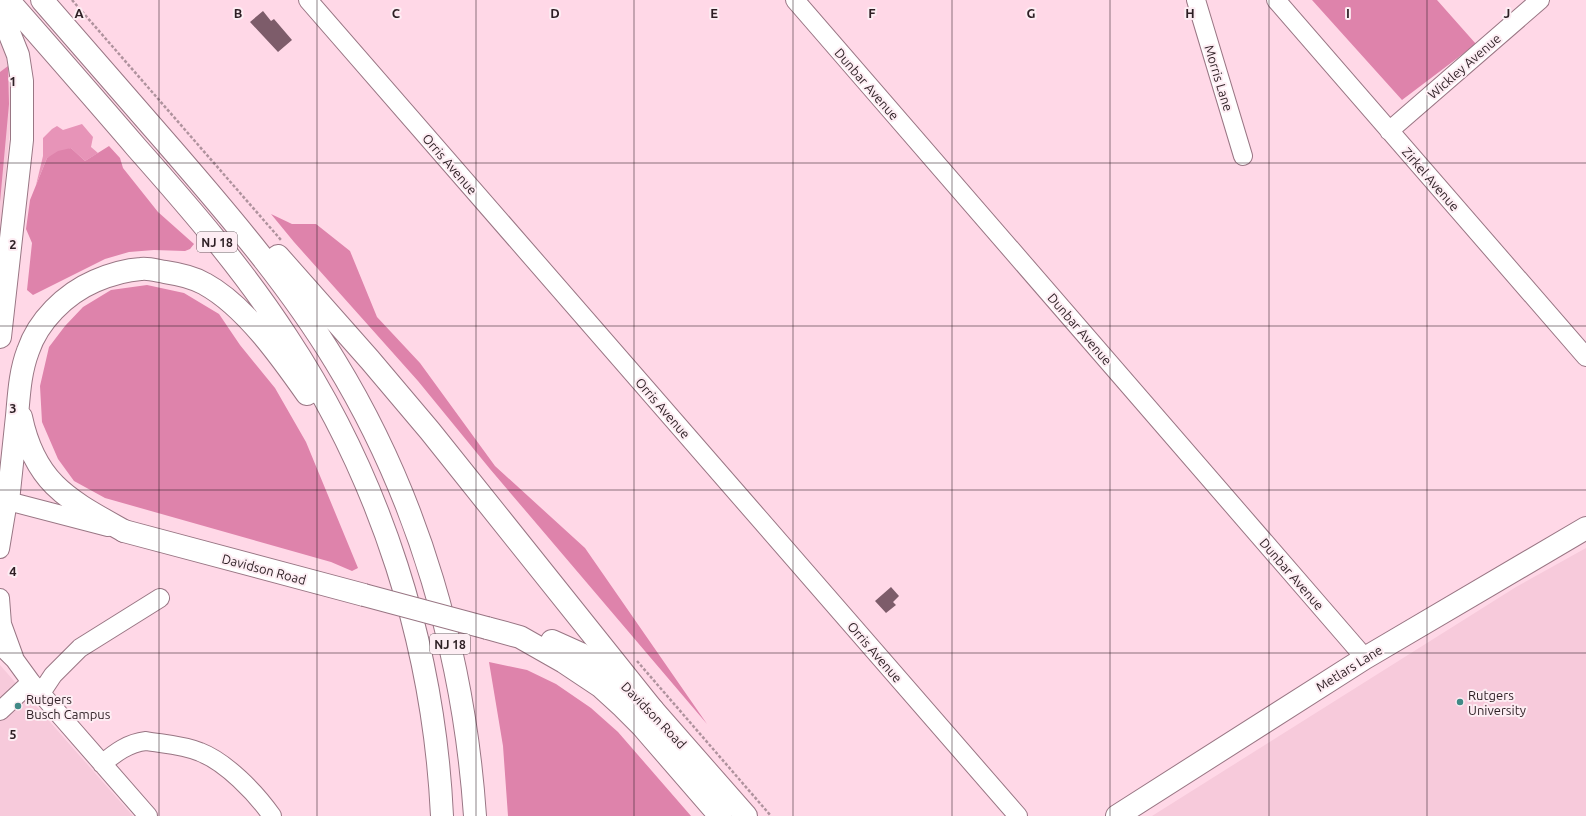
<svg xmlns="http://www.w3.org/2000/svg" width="1586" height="816" font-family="Ubuntu,sans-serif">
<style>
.built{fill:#f7cadb}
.green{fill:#e794b8}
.forest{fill:#de83ab}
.building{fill:#7d5c6a}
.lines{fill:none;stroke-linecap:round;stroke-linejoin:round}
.minor-casing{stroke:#997684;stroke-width:20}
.major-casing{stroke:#997684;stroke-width:24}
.highway-casing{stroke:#997684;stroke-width:24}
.path{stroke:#af929d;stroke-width:2.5;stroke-dasharray:3 2;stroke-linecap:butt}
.minor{stroke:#fff;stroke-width:18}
.major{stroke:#fff;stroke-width:22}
.highway{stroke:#fff;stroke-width:22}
.major-bridge-casing{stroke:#997684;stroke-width:24;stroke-linecap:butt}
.major-bridge{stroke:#fff;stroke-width:22}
.grid{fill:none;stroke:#2d1f24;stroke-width:1;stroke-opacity:0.55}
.poi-dot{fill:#418986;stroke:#fdedf3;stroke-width:1.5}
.labels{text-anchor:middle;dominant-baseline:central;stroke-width:4;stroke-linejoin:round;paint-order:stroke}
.shield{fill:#fdedf3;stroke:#6b5d62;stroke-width:1}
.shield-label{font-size:12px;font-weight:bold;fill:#2d1f24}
.street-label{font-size:13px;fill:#2d1f24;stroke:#fdedf3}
.poi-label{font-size:13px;fill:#2d1f24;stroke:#fdedf3;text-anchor:start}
.grid-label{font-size:13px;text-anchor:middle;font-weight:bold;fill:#2d1f24;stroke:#fdedf3;stroke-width:4;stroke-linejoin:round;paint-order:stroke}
</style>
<rect width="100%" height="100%" fill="#ffd8e7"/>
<path class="built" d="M0,32L12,74V106L0,235Z
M1586,548V816H1152L1516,587Z
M0,665L72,747L133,816H0Z"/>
<path class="green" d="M82,124L93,137L91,147L98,153L85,161L71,148L47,158L36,185L43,156V138L52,129L57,126L63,130Z"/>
<path class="forest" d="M1312,0H1437L1476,44L1402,100Z
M8,66L9,104L0,202V72Z
M109,146L120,158L123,168L158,212L194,244L190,249L185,251L154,250L129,252L105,259L33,295L27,290L32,243L26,229L30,200L47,158L58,151L71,148L85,161Z
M271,214L292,224H316L350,251L377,317L420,363L495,466L585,548L707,724L490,469L418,381L294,242Z
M147,285L184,293L219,314L240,345L275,388L306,442L358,568L352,571L331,562L105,498L74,481L58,459L42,422L40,386L49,347L65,326L83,307L111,290Z
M489,662L527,670L556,684L591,708L618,732L691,816H508L503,746Z"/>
<path class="building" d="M263,11L271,21L274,19L292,40L278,52L250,22Z
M891,587L899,596L893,602L896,605L886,613L875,601Z"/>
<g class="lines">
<g class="minor-casing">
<path id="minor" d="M308,0L1018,816
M795,0L1365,658
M1196,0L1243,156
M1276,0L1586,357
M1389,131L1540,0
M0,499L108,527
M0,549L8,501
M0,598L2,624L14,657
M0,645L15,660L31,682L148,816
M41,693L53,675L80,648L160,598
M0,711L31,682
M102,764C115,753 128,743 146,741C163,744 183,745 200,752C226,762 256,793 272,816"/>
</g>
<g class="major-casing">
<path id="major" d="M124,531L364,595
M487,628L520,637L564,662L600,686L623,707L642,726L720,816
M552,641L581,654L610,672L624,682L653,710L746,816
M1117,816L1365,658L1586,528"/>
</g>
<g class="highway-casing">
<path id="highway" d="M8,0C51,49 94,98 136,147C190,208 243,269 287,337C381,479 434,646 442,816
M42,0C87,51 131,103 176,154C233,220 290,287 335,361C419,498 464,656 475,816
M0,13L8,30L18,55L22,81V140L0,337
M278,256L370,360L430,431L653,710
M21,417C35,484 69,500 124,531
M8,501C11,472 14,444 17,416C19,394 20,372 28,351C38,321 65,294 95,281C109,275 125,270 141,269C149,268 158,271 165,272C179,274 193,277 205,284C245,306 281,357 307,394"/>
</g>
<path class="path" d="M72,0L281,240
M637,661L771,816"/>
<use href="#minor" class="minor"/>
<use href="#major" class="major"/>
<use href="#highway" class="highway"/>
<g class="major-bridge-casing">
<path id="major-bridge" d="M364,595L487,628"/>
</g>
<use href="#major-bridge" class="major-bridge"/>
</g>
<path class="grid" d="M159,0V816M317,0V816M476,0V816M634,0V816M793,0V816M952,0V816M1110,0V816M1269,0V816M1427,0V816M0,163H1586M0,326H1586M0,490H1586M0,653H1586"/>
<g class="poi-dot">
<circle cx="1460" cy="702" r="4"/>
<circle cx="18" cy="706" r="4"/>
</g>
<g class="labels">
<g class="shield">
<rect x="197" y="232" width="40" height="20" rx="3"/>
<rect x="430" y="634" width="40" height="20" rx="3"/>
</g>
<g class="shield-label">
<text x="217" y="242">NJ 18</text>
<text x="450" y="644">NJ 18</text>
</g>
<g class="street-label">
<text transform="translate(1464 66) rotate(-41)">Wickley Avenue</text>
<text transform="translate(1219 78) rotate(73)">Morris Lane</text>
<text transform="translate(867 84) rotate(49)">Dunbar Avenue</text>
<text transform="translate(450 164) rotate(49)">Orris Avenue</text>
<text transform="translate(1431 179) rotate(49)">Zirkel Avenue</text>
<text transform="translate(1080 329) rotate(49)">Dunbar Avenue</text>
<text transform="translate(663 408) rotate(49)">Orris Avenue</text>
<text transform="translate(264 569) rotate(15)">Davidson Road</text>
<text transform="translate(1292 574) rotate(49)">Dunbar Avenue</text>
<text transform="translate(875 652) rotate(49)">Orris Avenue</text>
<text transform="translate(1349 668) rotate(-32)">Metlars Lane</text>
<text transform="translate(654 715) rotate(46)">Davidson Road</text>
</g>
<g class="poi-label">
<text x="1468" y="695">Rutgers<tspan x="1468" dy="15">University</tspan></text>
<text x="26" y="699">Rutgers<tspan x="26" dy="15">Busch Campus</tspan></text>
</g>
</g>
<g class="grid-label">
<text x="79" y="18">A</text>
<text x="238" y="18">B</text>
<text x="396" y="18">C</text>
<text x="555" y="18">D</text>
<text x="714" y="18">E</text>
<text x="872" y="18">F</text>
<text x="1031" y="18">G</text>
<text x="1190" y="18">H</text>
<text x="1348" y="18">I</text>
<text x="1507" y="18">J</text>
<text x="13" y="86">1</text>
<text x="13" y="249">2</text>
<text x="13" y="413">3</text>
<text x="13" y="576">4</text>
<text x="13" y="739">5</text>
</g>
</svg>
